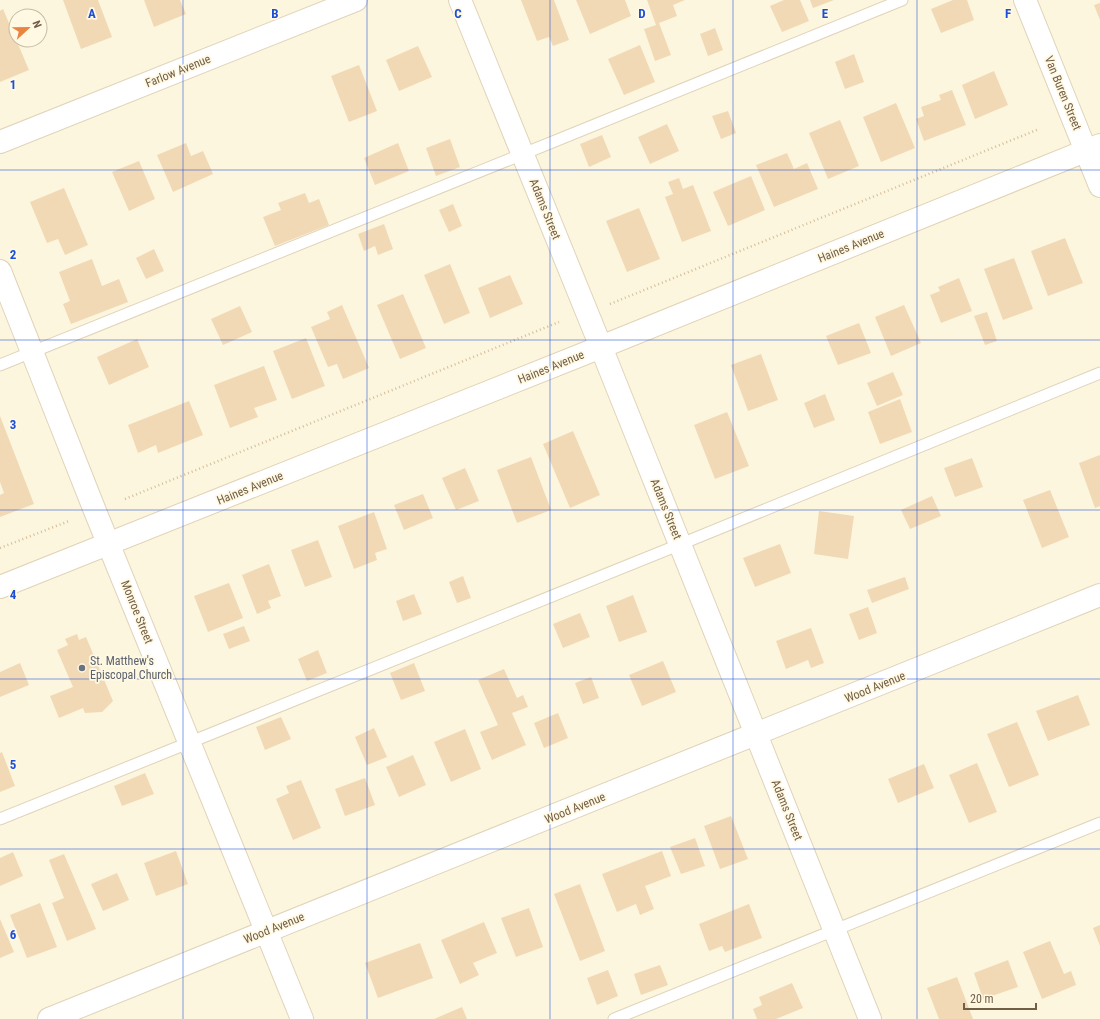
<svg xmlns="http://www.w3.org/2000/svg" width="1100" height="1019" font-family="'Roboto Condensed',sans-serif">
	<rect width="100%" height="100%" fill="#fcf6de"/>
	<!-- building -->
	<g fill="#f2d9b5">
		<polygon points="63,0 98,0 112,37 81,49"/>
		<polygon points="144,0 180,0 186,14 154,27"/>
		<polygon points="521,0 554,0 569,40 553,46 549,37 537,41"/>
		<polygon points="576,0 625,0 631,16 590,34"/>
		<polygon points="647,0 685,0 673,5 677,16 659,23 671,55 655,61 644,29 656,25"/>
		<polygon points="784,0 800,0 809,21 782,32 770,6"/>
		<polygon points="810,0 834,0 813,8"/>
		<polygon points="953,0 967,0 974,20 941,33 931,9"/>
		<polygon points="1100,3 1100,20 1094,5"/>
		<polygon points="3,9 29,70 0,82 0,11"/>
		<polygon points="715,28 723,50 708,56 700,34"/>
		<polygon points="640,45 655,82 624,95 608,59"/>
		<polygon points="418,46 432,77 399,91 386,60"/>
		<polygon points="854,54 864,82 845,89 835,62"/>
		<polygon points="359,65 377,111 349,122 331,76"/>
		<polygon points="994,71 1008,105 975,119 962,85"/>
		<polygon points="952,90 966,125 924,141 916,119 924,116 921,107 941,100 939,95"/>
		<polygon points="896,103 915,148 881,162 863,117"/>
		<polygon points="728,111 736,133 721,139 712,116"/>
		<polygon points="840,120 859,166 828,179 809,133"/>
		<polygon points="667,124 679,151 650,164 638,137"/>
		<polygon points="602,135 611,157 589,167 580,144"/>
		<polygon points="450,139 460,167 436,176 426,148"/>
		<polygon points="186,143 191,156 203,151 213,174 173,192 157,155"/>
		<polygon points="398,143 409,171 375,185 364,158"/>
		<polygon points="787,153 794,169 807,163 818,189 774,207 756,165"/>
		<polygon points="139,161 155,199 129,211 112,172"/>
		<polygon points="751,176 765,210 728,226 713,192"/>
		<polygon points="679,178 683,189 693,185 711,231 682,242 665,197 673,194 668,182"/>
		<polygon points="64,188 88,245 65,255 58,239 47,243 30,202"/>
		<polygon points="305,193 309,203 319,199 329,225 275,246 263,217 281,210 278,203"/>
		<polygon points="453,204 462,226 449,232 439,210"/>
		<polygon points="639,208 660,259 627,272 606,221"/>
		<polygon points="384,224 393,249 378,255 375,246 364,251 358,234"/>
		<polygon points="1065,238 1083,283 1048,296 1031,251"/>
		<polygon points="154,249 164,271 146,279 136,258"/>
		<polygon points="1014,258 1033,309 1003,320 984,269"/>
		<polygon points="92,259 102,286 119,279 128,302 71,324 63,304 70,301 59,272"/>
		<polygon points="450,264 470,313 444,324 424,275"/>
		<polygon points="510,275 523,304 490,318 478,288"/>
		<polygon points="959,278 972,311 941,323 930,295 940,291 938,287"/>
		<polygon points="403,294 426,348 400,359 377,305"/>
		<polygon points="342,305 369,368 343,379 337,364 328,367 311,327 330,319 327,312"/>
		<polygon points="904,305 921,343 891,356 875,317"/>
		<polygon points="240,306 252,332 223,345 211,319"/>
		<polygon points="987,312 997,341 985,345 974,316"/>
		<polygon points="859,323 871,353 838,365 826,336"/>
		<polygon points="306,338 325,386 292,399 273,351"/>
		<polygon points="137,339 149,367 109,385 97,357"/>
		<polygon points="761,354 778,400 748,411 731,365"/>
		<polygon points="264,366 277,400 254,408 258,417 230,428 214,385"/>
		<polygon points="893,372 903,395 877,406 867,383"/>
		<polygon points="825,394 835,420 814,428 804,403"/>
		<polygon points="900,399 912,432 880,444 868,412"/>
		<polygon points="189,401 203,435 158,453 156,445 138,453 128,425"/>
		<polygon points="727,412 749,466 715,479 694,425"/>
		<polygon points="0,416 34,504 0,517 0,495 4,493 0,482"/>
		<polygon points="573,431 600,495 570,508 543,444"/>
		<polygon points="1100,455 1100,506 1095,508 1079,463"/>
		<polygon points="531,457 551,510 517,523 497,470"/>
		<polygon points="972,458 983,487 955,497 944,468"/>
		<polygon points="465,468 479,501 456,510 442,478"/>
		<polygon points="1050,490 1069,537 1042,548 1023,500"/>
		<polygon points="423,494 433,518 404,530 394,505"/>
		<polygon points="932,496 941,516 910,529 901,510"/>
		<polygon points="819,511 854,516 848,559 814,554"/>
		<polygon points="374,512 387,549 375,553 377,560 354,569 338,526"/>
		<polygon points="318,540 332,577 305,587 291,550"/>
		<polygon points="780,544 791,573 755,587 743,558"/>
		<polygon points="269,564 281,596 268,601 271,608 257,614 242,575"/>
		<polygon points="463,576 471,598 457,603 449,582"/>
		<polygon points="905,577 909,589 872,603 867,590"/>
		<polygon points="229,583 243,618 208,632 194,596"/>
		<polygon points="414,594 422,614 403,621 396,601"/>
		<polygon points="633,595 647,632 619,642 606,606"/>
		<polygon points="868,607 877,633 859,640 849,614"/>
		<polygon points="580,613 590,637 563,648 553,624"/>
		<polygon points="244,626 250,641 229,649 223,634"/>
		<polygon points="811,628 824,663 811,668 808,660 786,669 776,641"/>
		<polygon points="77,634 79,640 86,637 113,701 102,712 85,713 83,708 59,718 50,696 73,687 57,650 68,645 65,639"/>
		<polygon points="318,650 327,673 307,681 298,659"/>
		<polygon points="663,661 676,692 642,706 629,675"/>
		<polygon points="20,663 29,685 0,697 0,672"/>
		<polygon points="414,663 425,691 401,700 390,673"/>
		<polygon points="504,669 517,698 523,695 528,707 512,713 526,745 492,760 480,732 498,725 478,680"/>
		<polygon points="591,677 599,698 583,704 575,683"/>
		<polygon points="1078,695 1090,725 1048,741 1036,711"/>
		<polygon points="558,713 568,738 544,748 534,723"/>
		<polygon points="281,717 291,739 265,750 256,727"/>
		<polygon points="1017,722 1039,775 1009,787 987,734"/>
		<polygon points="374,728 387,757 367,765 355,737"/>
		<polygon points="465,729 481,769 451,782 434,742"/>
		<polygon points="2,752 15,786 0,792 0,753"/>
		<polygon points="413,755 426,785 399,797 386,767"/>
		<polygon points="977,763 997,812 969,823 949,775"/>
		<polygon points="924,764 934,788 898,803 888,779"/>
		<polygon points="145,773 154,794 122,806 114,786"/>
		<polygon points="365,778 375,805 345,816 335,789"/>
		<polygon points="301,780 321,828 293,840 276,799 289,793 286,786"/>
		<polygon points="731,816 748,859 720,869 704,826"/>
		<polygon points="695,838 705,866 681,874 670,847"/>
		<polygon points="176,851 188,884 156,896 144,863"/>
		<polygon points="662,851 671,876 645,886 654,909 640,915 636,904 617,912 602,874"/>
		<polygon points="13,852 23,876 0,886 0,858"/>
		<polygon points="64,854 96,929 67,941 52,903 64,898 49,860"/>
		<polygon points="117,873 129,900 103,911 91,884"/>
		<polygon points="580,884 605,951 580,961 554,894"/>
		<polygon points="40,903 57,947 27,958 10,915"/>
		<polygon points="749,904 762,938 725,952 722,946 709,951 699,924"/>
		<polygon points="529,908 543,947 516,957 501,918"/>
		<polygon points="0,919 14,952 0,958"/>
		<polygon points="484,922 497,953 473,963 479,975 460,984 441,940"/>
		<polygon points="1100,925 1100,946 1093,928"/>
		<polygon points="1050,941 1064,974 1071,971 1076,985 1042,999 1023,952"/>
		<polygon points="420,943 433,978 378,998 365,963"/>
		<polygon points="1008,960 1018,987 983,999 974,973"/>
		<polygon points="660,965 668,985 641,995 634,974"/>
		<polygon points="608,970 618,996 597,1005 587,978"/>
		<polygon points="957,977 973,1019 939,1019 927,988"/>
		<polygon points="792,983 803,1008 776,1019 757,1019 753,1009 762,1005 759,997"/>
		<polygon points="462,1007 467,1019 434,1019"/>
	</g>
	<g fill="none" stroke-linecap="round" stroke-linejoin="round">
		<defs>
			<g id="service">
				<polyline points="0,365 560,139 902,0"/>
				<polyline points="0,819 681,544 1100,373"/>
				<polyline points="614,1019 1100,823"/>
			</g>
			<g id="minor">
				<polyline points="460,0 601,347 870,1019"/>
				<polyline points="1025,0 1100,186"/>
				<polyline points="0,142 356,0"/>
				<polyline points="0,271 95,511 302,1019"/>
				<polyline points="49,1019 1100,595"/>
			</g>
			<polyline id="secondary" points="0,587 601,347 1100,145"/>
		</defs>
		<!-- service casing -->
		<use href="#service" stroke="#e0d3ba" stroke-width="13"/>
		<!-- minor casing -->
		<use href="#minor" stroke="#e0d3ba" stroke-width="24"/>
		<!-- secondary casing -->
		<use href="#secondary" stroke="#e2d2b5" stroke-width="24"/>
		<!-- path -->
		<g stroke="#d6bc99" stroke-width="2.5" stroke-dasharray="1 3" stroke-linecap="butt">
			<polyline points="610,304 1039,129"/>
			<polyline points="125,499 559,322"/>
			<polyline points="0,548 69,521"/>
		</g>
		<!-- service -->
		<use href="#service" stroke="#fff" stroke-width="11"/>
		<!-- minor -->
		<use href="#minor" stroke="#fff" stroke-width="22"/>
		<!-- secondary -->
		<use href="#secondary" stroke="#fff" stroke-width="22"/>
	</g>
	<!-- grid -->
	<path fill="none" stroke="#1d4ed8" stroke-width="1" stroke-opacity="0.55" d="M183 0V1019M367 0V1019M550 0V1019M733 0V1019M917 0V1019M0 170H1100M0 340H1100M0 510H1100M0 679H1100M0 849H1100"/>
	<!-- markers -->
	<circle fill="#6b7280" stroke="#fff9e4" stroke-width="1.5" cx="82" cy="668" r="4"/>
	<g text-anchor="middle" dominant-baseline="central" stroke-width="3.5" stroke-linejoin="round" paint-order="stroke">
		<!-- street labels -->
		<g font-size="12" fill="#725e46" stroke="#fff9e4">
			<text transform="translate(178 71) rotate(-22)">Farlow Avenue</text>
			<text transform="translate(1063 93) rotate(68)">Van Buren Street</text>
			<text transform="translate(545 209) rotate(68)">Adams Street</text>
			<text transform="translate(851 246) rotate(-22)">Haines Avenue</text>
			<text transform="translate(551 367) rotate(-22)">Haines Avenue</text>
			<text transform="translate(250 488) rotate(-22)">Haines Avenue</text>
			<text transform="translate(666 509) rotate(68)">Adams Street</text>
			<text transform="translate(137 612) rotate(68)">Monroe Street</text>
			<text transform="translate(875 687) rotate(-22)">Wood Avenue</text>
			<text transform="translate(575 808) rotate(-22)">Wood Avenue</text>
			<text transform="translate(787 810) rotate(68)">Adams Street</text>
			<text transform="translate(274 928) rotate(-22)">Wood Avenue</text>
		</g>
		<!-- worship labels -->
		<g font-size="12" fill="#5b616d" stroke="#fff9e4" text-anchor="start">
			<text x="90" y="661">St. Matthew's<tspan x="90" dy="14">Episcopal Church</tspan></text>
		</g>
	</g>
	<g font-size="13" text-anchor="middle" font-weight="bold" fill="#1d4ed8" stroke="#fff9e4" stroke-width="3.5" stroke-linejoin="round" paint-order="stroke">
		<text x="92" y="18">A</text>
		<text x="275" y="18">B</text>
		<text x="458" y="18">C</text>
		<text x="642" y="18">D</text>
		<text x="825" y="18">E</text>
		<text x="1008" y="18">F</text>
		<text x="13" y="89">1</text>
		<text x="13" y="259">2</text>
		<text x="13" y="429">3</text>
		<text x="13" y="599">4</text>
		<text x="13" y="769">5</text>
		<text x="13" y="939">6</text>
	</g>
	<!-- north arrow -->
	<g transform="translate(28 28) rotate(68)"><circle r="19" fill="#fff9e4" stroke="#c7bba5"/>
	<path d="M0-3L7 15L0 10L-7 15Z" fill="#e98541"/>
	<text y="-6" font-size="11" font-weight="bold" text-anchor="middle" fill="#725e46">N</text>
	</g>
	<!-- scale -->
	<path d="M964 1003v6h72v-6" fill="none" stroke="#725e46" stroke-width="2"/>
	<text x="970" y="1003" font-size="12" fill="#725e46" stroke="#fff9e4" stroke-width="3" paint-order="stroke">20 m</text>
</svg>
